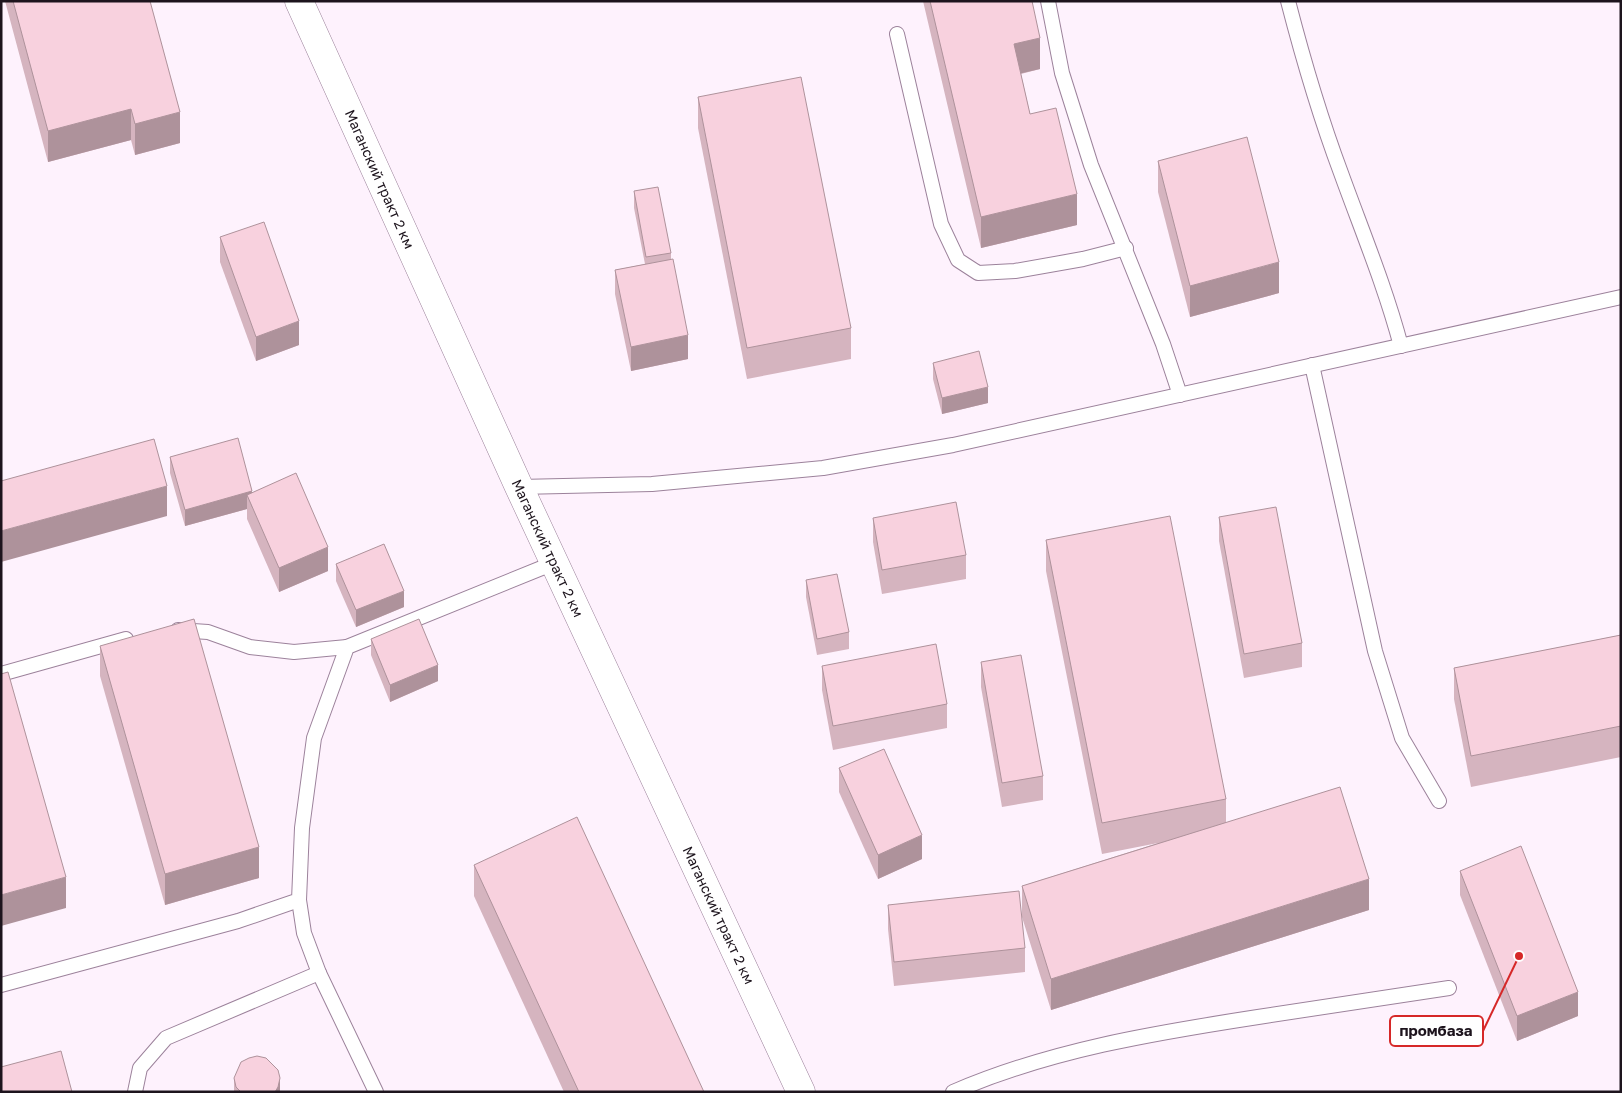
<svg xmlns="http://www.w3.org/2000/svg" width="1622" height="1093" font-family="'Golos Text',sans-serif">
	<rect width="100%" height="100%" fill="#fef2fd"/>
	<g fill="none" stroke-linecap="round" stroke-linejoin="round">
		<defs>
			<g id="service">
				<polyline points="1048,1 1062,73 1091,165 1163,344 1180,395"/>
				<path d="M1288 1C1303 59 1320 117 1341 173 1362 231 1385 286 1401 346"/>
				<polyline points="897,34 941,224 958,260 978,273 1015,271 1083,259 1126,248"/>
				<polyline points="1312,365 1375,651 1402,738 1439,801"/>
				<polyline points="519,487 652,484 823,468 953,445 1621,297"/>
				<polyline points="178,630 208,632 250,647 294,652 347,647"/>
				<polyline points="1,674 126,639"/>
				<polyline points="299,900 304,933 319,973 376,1092"/>
				<polyline points="1,985 238,921 299,900 302,828 314,738 347,647 554,563"/>
				<polyline points="135,1092 140,1068 166,1038 319,973"/>
				<path d="M953 1092C1050 1050 1154 1033 1258 1017 1321 1007 1385 998 1449 988"/>
			</g>
			<polyline id="secondary" points="299,1 519,487 801,1092"/>
		</defs>
		<!-- service casing -->
		<use href="#service" stroke="#9c829b" stroke-width="16"/>
		<!-- secondary casing -->
		<use href="#secondary" stroke="#9c829b" stroke-width="29"/>
		<!-- service -->
		<use href="#service" stroke="#fff" stroke-width="14"/>
		<!-- secondary -->
		<use href="#secondary" stroke="#fff" stroke-width="28"/>
	</g>
	<!-- wall -->
	<g fill="#d5b4bf">
		<polygon points="5,1 150,1 180,143 135,155 131,140 48,162"/>
		<polygon points="923,1 1032,1 1040,69 1021,74 1030,114 1077,225 981,248"/>
		<polygon points="698,97 851,328 851,359 747,379 698,128"/>
		<polygon points="1158,161 1279,293 1190,317 1158,192"/>
		<polygon points="634,191 671,253 671,259 688,359 631,371 615,294 615,270 645,264 634,208"/>
		<polygon points="220,237 299,345 256,361 220,262"/>
		<polygon points="933,363 988,403 942,414 933,379"/>
		<polygon points="170,457 252,492 328,571 279,592 247,519 247,509 185,526 170,473"/>
		<polygon points="1219,517 1302,643 1302,667 1244,678 1219,541"/>
		<polygon points="873,518 966,555 966,579 882,594 873,542"/>
		<polygon points="1046,540 1226,799 1226,822 1369,910 1051,1010 1022,917 1022,886 1158,843 1102,854 1046,571"/>
		<polygon points="336,564 404,607 356,627 336,581"/>
		<polygon points="806,580 849,632 849,649 817,655 806,597"/>
		<polygon points="1621,635 1621,757 1471,787 1454,699 1454,668"/>
		<polygon points="371,639 438,681 390,702 371,655"/>
		<polygon points="100,646 259,878 165,905 100,676"/>
		<polygon points="981,662 1043,776 1043,800 1002,807 981,687"/>
		<polygon points="822,666 947,704 947,728 833,750 822,690"/>
		<polygon points="839,768 922,859 878,879 839,792"/>
		<polygon points="474,865 704,1092 564,1092 474,896"/>
		<polygon points="1460,871 1578,1016 1517,1041 1460,895"/>
		<polygon points="888,905 1025,948 1025,972 894,986 888,929"/>
		<polygon points="234,1078 280,1092 234,1092"/>
	</g>
	<!-- shaded-wall -->
	<g fill="#ae929b">
		<polygon points="1040,38 1040,69 1014,75 1014,44"/>
		<polygon points="131,109 131,140 48,162 48,131"/>
		<polygon points="180,112 180,143 135,155 135,124"/>
		<polygon points="1077,194 1077,225 981,248 981,217"/>
		<polygon points="1279,262 1279,293 1190,317 1190,286"/>
		<polygon points="299,321 299,345 256,361 256,337"/>
		<polygon points="688,335 688,359 631,371 631,347"/>
		<polygon points="988,387 988,403 942,414 942,398"/>
		<polygon points="167,486 167,516 1,562 1,531"/>
		<polygon points="252,491 252,507 247,495 247,509 185,526 185,510"/>
		<polygon points="328,547 328,571 279,592 279,568"/>
		<polygon points="404,591 404,607 356,627 356,610"/>
		<polygon points="438,665 438,681 390,702 390,685"/>
		<polygon points="922,835 922,859 878,879 878,855"/>
		<polygon points="259,847 259,878 165,905 165,874"/>
		<polygon points="66,877 66,908 1,926 1,895"/>
		<polygon points="1369,879 1369,910 1051,1010 1051,979"/>
		<polygon points="1578,992 1578,1016 1517,1041 1517,1016"/>
		<polygon points="280,1078 280,1092 275,1092"/>
	</g>
	<!-- building -->
	<g fill="#f8d1de" stroke="#ae929b">
		<polygon points="13,1 150,1 180,112 135,124 131,109 48,131"/>
		<polygon points="930,1 1032,1 1040,38 1014,44 1030,114 1056,108 1077,194 981,217"/>
		<polygon points="801,77 851,328 747,348 698,97"/>
		<polygon points="1247,137 1279,262 1190,286 1158,161"/>
		<polygon points="658,187 671,253 646,257 634,191"/>
		<polygon points="264,222 299,321 256,337 220,237"/>
		<polygon points="673,259 688,335 631,347 615,270"/>
		<polygon points="979,351 988,387 942,398 933,363"/>
		<polygon points="238,438 252,491 185,510 170,457"/>
		<polygon points="154,439 167,486 1,531 1,481"/>
		<polygon points="296,473 328,547 279,568 247,495"/>
		<polygon points="956,502 966,555 882,570 873,518"/>
		<polygon points="1276,507 1302,643 1244,654 1219,517"/>
		<polygon points="1170,516 1226,799 1102,823 1046,540"/>
		<polygon points="384,544 404,591 356,610 336,564"/>
		<polygon points="837,574 849,632 817,639 806,580"/>
		<polygon points="194,619 259,847 165,874 100,646"/>
		<polygon points="419,619 438,665 390,685 371,639"/>
		<polygon points="1621,635 1621,726 1471,756 1454,668"/>
		<polygon points="936,644 947,704 833,726 822,666"/>
		<polygon points="1021,655 1043,776 1002,783 981,662"/>
		<polygon points="8,672 66,877 1,895 1,674"/>
		<polygon points="884,749 922,835 878,855 839,768"/>
		<polygon points="1340,787 1369,879 1051,979 1022,886"/>
		<polygon points="577,817 704,1092 579,1092 474,865"/>
		<polygon points="1521,846 1578,992 1517,1016 1460,871"/>
		<polygon points="1019,891 1025,948 894,962 888,905"/>
		<polygon points="61,1051 72,1092 1,1092 1,1067"/>
		<polygon points="257,1056 266,1058 278,1070 280,1078 278,1087 275,1092 241,1092 236,1087 234,1078 241,1062 249,1058"/>
	</g>
	<g text-anchor="middle" dominant-baseline="central" stroke-width="4" stroke-linejoin="round" paint-order="stroke">
		<!-- street labels -->
		<g font-size="14" fill="#1d141d" stroke="#fff">
			<text transform="translate(380 179) rotate(66)">Маганский тракт 2 км</text>
			<text transform="translate(548 548) rotate(65)">Маганский тракт 2 км</text>
			<text transform="translate(719 915) rotate(65)">Маганский тракт 2 км</text>
		</g>
	</g>
	<!-- callouts -->
	<path fill="none" stroke="#d62828" stroke-width="2" d="M1519 956L1483 1031"/>
	<circle fill="#d62828" stroke="#fff" stroke-width="2" cx="1519" cy="956" r="5"/>
	<rect fill="#fff" stroke="#d62828" stroke-width="2" x="1390" y="1016" width="93" height="30" rx="5"/>
	<g font-size="15" text-anchor="middle" font-weight="bold" fill="#1d141d">
		<text x="1436" y="1036">промбаза</text>
	</g>
	<!-- border -->
	<rect width="1622" height="1093" fill="none" stroke="#1d141d" stroke-width="5"/>
</svg>
